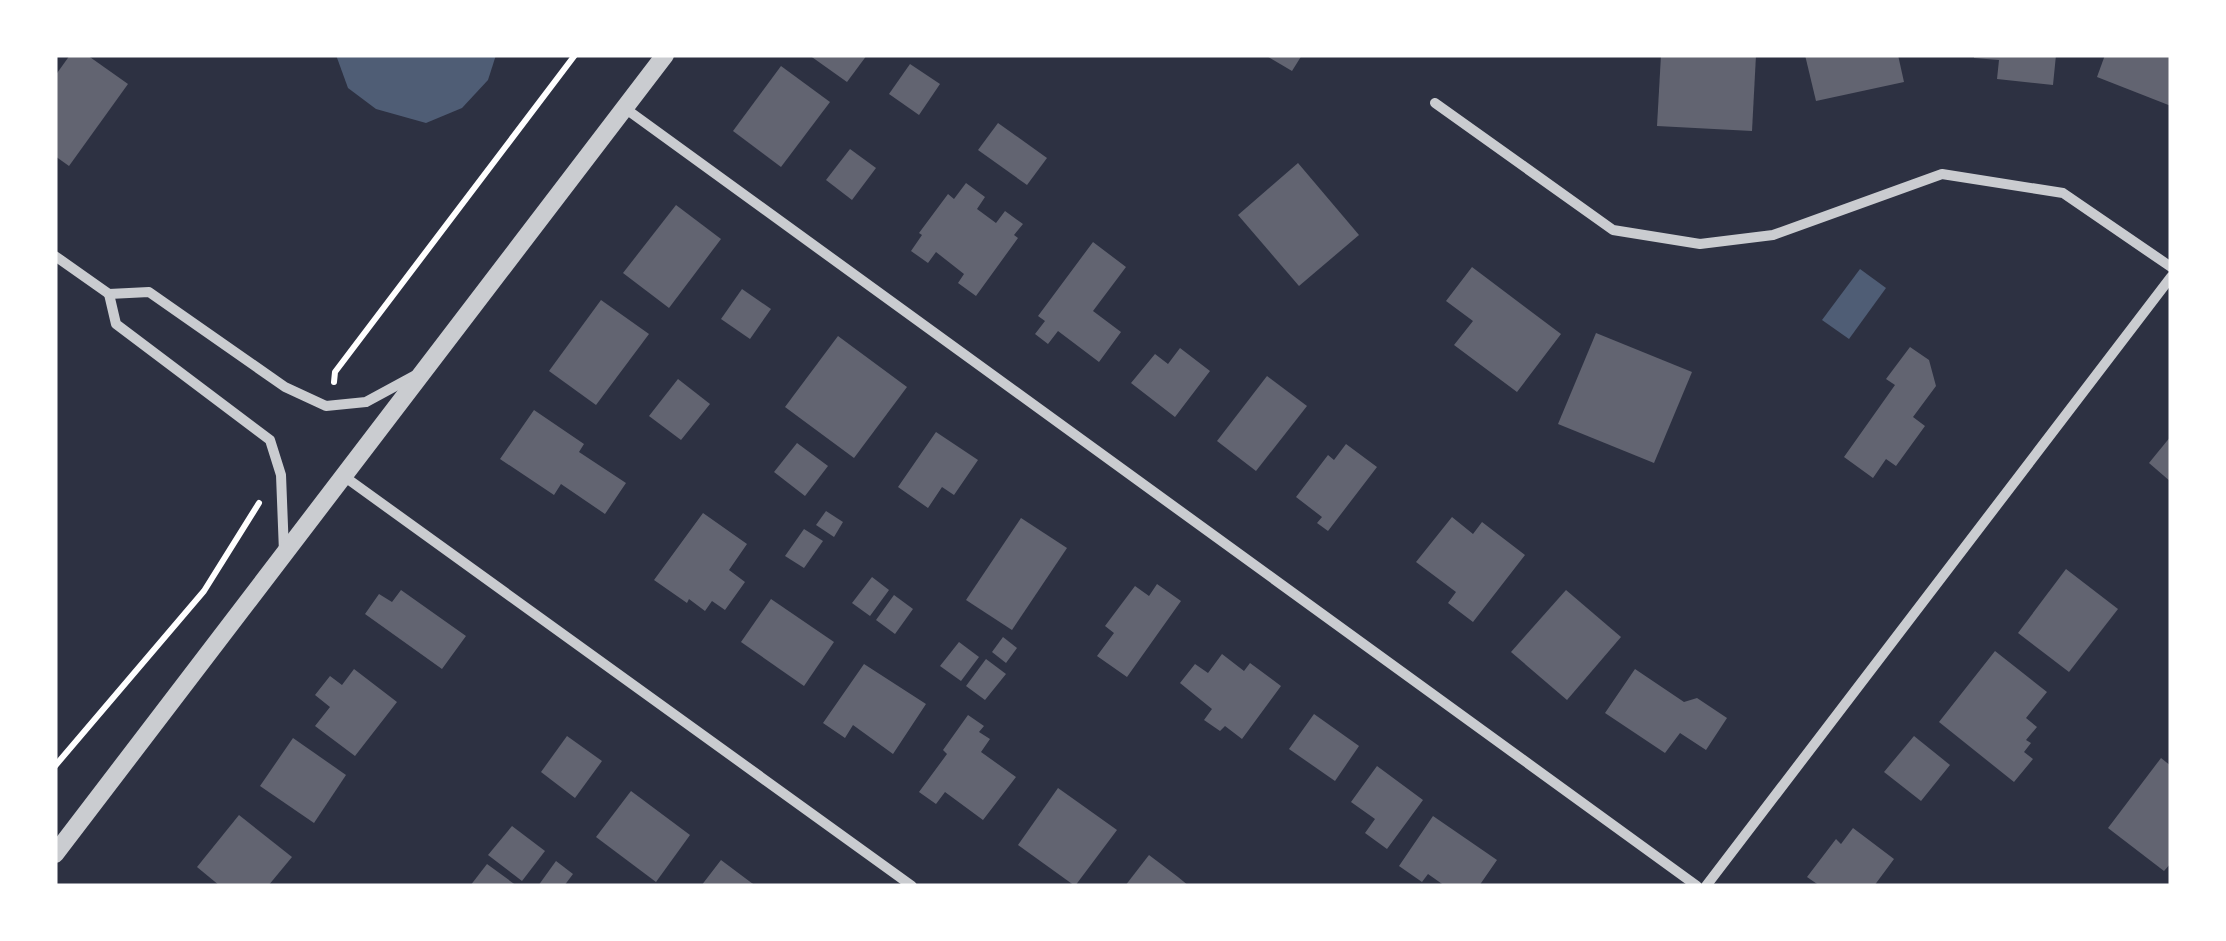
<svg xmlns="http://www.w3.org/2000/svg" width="2226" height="941" font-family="'Sofia Sans Condensed',sans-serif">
	<rect width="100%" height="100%" fill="#2d3142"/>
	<!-- water -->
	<g fill="#4f5d75">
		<polygon points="336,55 496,55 488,80 462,108 426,123 376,109 348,88"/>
		<polygon points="1860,269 1886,288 1849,339 1822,320"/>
	</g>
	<!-- building -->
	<g fill="#626471">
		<polygon points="70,55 87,55 128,84 69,166 55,156 55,76"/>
		<polygon points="809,55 867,55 847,82"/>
		<polygon points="1265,55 1302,55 1292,71"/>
		<polygon points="1661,55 1756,55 1752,131 1657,126"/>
		<polygon points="1805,55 1898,55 1904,82 1816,101"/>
		<polygon points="1974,55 2056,55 2053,85 1997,79 1999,60 1974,58"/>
		<polygon points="2105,55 2171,55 2171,106 2097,77"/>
		<polygon points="910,64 940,84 919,115 889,94"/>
		<polygon points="781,66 830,102 781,167 733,131"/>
		<polygon points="998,123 1047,158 1027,185 978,150"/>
		<polygon points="850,149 876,168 852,200 826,180"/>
		<polygon points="1298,163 1359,235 1299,286 1238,215"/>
		<polygon points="966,183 985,197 977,209 996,223 1005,211 1023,224 1014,235 1018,238 976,296 958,283 964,274 936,252 928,263 911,251 922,235 919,233 948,194 954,199"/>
		<polygon points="676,205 721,239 669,308 623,273"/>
		<polygon points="1093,242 1126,267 1093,311 1121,332 1099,362 1058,331 1048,344 1035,334 1045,321 1038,316"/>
		<polygon points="1472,267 1561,334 1517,392 1454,345 1473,321 1446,301"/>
		<polygon points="742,289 771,309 750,339 721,319"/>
		<polygon points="601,300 649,334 596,405 549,371"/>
		<polygon points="1596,333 1692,372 1654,463 1558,424"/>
		<polygon points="838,336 907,387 854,458 785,407"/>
		<polygon points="1910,347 1929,360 1936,386 1913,417 1925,426 1896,466 1886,459 1873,478 1844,457 1895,385 1886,379"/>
		<polygon points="1180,348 1210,371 1175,417 1131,383 1155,354 1168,364"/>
		<polygon points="1267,376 1307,406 1256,471 1217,441"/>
		<polygon points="678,379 710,404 681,440 649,416"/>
		<polygon points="534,410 584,444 579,452 626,483 605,514 561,484 554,495 500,459"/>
		<polygon points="936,432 978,460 954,495 942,487 928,508 898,487"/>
		<polygon points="2171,436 2171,482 2149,463"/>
		<polygon points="797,443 828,466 805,496 774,472"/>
		<polygon points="1346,444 1377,467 1328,531 1317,523 1322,517 1296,497 1328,455 1334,460"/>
		<polygon points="826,511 843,522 834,537 816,525"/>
		<polygon points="703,513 747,544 729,570 745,582 725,610 712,601 705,611 689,599 687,603 654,580"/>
		<polygon points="1452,517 1473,534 1482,522 1525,555 1473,622 1448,603 1456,592 1416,562"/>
		<polygon points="1021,518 1067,548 1012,630 966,600"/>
		<polygon points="804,529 823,541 804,568 785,556"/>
		<polygon points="2066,569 2118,609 2069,672 2018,633"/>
		<polygon points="872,577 889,590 870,616 852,603"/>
		<polygon points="1157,584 1181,601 1127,677 1097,656 1114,633 1105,626 1135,586 1149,596"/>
		<polygon points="401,590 466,636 442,669 365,614 379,594 392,602"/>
		<polygon points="1566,590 1621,637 1567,700 1511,652"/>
		<polygon points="894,595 913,609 895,634 876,620"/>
		<polygon points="771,599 834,642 804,686 741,642"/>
		<polygon points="1003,637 1017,648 1006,663 992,652"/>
		<polygon points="959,642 979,657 961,681 940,666"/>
		<polygon points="1995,651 2047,692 2026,718 2037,727 2026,740 2031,743 2024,752 2033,759 2014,782 1939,722"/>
		<polygon points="1222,654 1244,671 1250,663 1281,686 1242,739 1225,726 1220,731 1204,720 1212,709 1180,683 1195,664 1208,673"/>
		<polygon points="986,659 1006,674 985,700 966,686"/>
		<polygon points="864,664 926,704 893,754 853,725 845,738 823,723"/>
		<polygon points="354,669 397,702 355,756 315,726 330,707 315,695 330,676 342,685"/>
		<polygon points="1635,669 1684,702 1697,698 1727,718 1706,750 1680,733 1665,753 1605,713"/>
		<polygon points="1314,714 1359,746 1335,781 1289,749"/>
		<polygon points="968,715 984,726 979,732 990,739 981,752 1016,777 983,820 945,792 936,804 919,792 947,754 943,750"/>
		<polygon points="567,736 602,761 575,798 541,772"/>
		<polygon points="1914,736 1950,765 1921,801 1884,772"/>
		<polygon points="293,738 346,775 314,823 260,786"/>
		<polygon points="2161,758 2171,766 2171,863 2164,871 2108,828"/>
		<polygon points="1377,766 1423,800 1387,849 1365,833 1375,819 1351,802"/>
		<polygon points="1058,788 1117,830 1075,886 1018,845"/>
		<polygon points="631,791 690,835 656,882 596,837"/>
		<polygon points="239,815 292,857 268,886 220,886 197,867"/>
		<polygon points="1433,816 1497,860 1479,886 1445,886 1428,874 1422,882 1399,866"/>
		<polygon points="512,826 545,851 522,881 488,855"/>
		<polygon points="1853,828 1894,859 1874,886 1820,886 1807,877 1836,839 1841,844"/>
		<polygon points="1149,855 1178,877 1189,886 1125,886"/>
		<polygon points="721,860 749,881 756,886 701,886"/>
		<polygon points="556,861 573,874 564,886 538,886"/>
		<polygon points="487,864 517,886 470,886"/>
	</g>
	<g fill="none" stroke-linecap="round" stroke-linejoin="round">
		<!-- path -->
		<g stroke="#fff" stroke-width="6">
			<polyline points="334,382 335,372 575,55"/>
			<polyline points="55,766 204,591 259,503"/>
		</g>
		<!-- minor -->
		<g stroke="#caccd0" stroke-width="10">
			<polyline points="1435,103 1613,230 1700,244 1773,235 1942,174 2063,193 2171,267"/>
			<polyline points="626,109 1697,886"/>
			<polyline points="55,256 109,294 149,292 285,387 326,406 366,402 414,376"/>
			<polyline points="109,294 116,324 270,440 281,475 284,552"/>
			<polyline points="345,477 912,886"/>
			<polyline points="1706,886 2171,277"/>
		</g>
		<!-- tertiary -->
		<polyline stroke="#caccd0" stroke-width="18" points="55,854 665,55"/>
	</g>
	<!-- border -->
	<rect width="2226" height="941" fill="none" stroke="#ffffff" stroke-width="115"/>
</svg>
